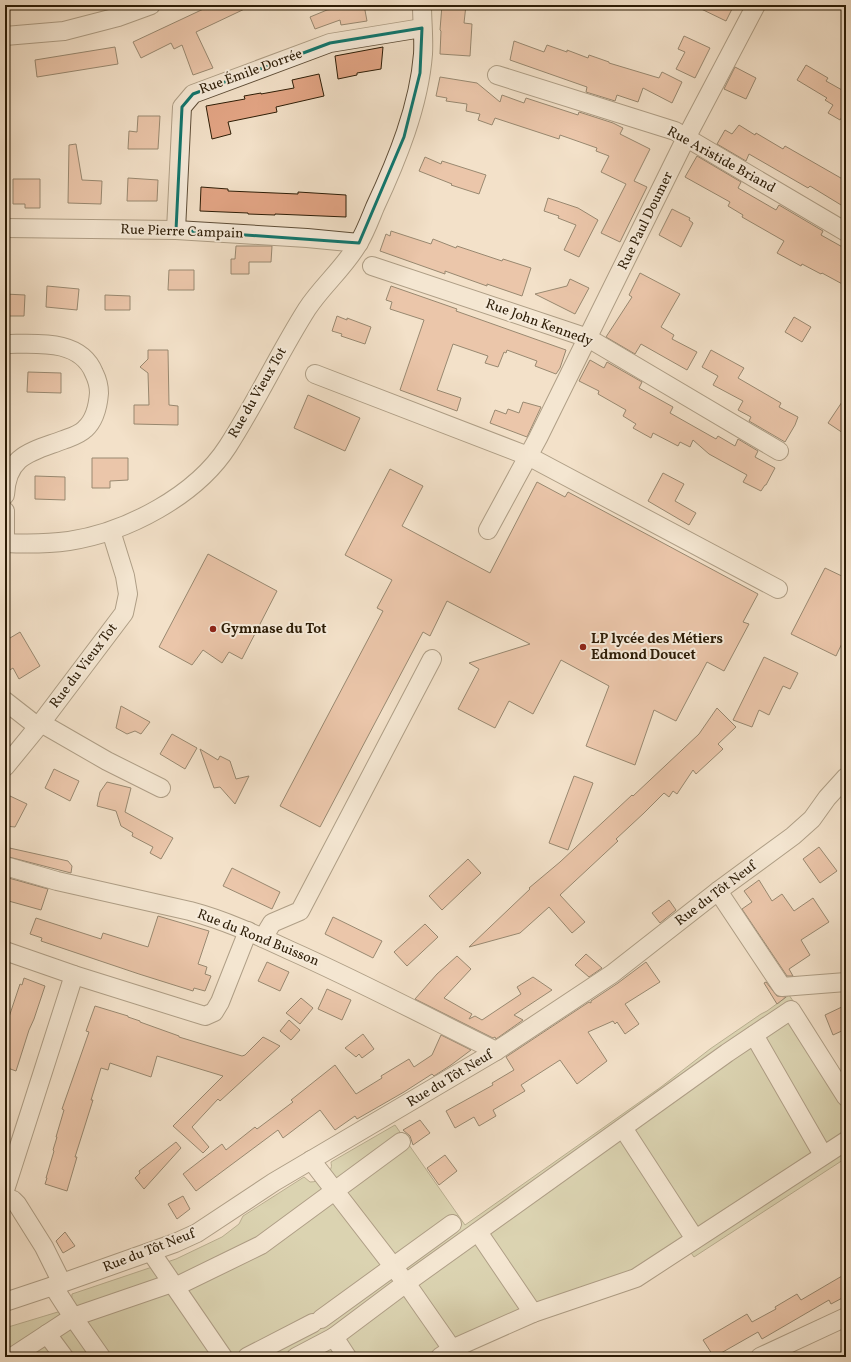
<svg xmlns="http://www.w3.org/2000/svg" width="851" height="1362" font-family="Vollkorn,serif">
	<rect width="100%" height="100%" fill="#f3e1c9"/>
	<filter id="stains"><feTurbulence type="fractalNoise" baseFrequency=".005" numOctaves="4"/><feColorMatrix values="0 0 0 0 .2 0 0 0 0 .09 0 0 0 0 .02 0 0 0 .5 -.17"/></filter>
	<radialGradient id="worn" r=".72"><stop offset=".6" stop-color="#630" stop-opacity="0"/><stop offset="1" stop-color="#630" stop-opacity=".3"/></radialGradient>
	<!-- green -->
	<path fill="#bfc294" stroke="#766f4d" d="M789 995 846 1079V1158L694 1257 689 1250 528 1321 453 1357H5V1328L71 1308 72 1294 176 1259 222 1237 239 1224 243 1216 304 1177 310 1182C318 1182 330 1177 331 1168 332 1166 331 1164 331 1162L395 1125 465 1225 661 1087 710 1049 761 1014 767 1011Z"/>
	<!-- building -->
	<g fill="#e3a585" stroke="#2c1c06">
		<polygon points="212,5 253,5 196,32 213,68 193,75 182,45 174,49 171,43 141,58 133,42"/>
		<polygon points="364,5 367,21 341,25 340,20 315,29 310,17 327,10"/>
		<polygon points="442,5 466,5 464,23 472,24 470,56 440,54 441,31 440,30"/>
		<polygon points="693,5 734,5 726,21"/>
		<polygon points="684,36 710,48 695,78 676,69 685,52 678,49"/>
		<polygon points="514,41 544,52 547,45 567,52 567,50 588,58 589,55 609,62 609,63 659,78 662,72 682,82 672,103 643,88 638,102 617,95 615,101 586,92 587,87 510,60"/>
		<polygon points="115,47 118,64 37,77 35,60"/>
		<polygon points="383,47 381,69 357,73 357,75 338,79 335,56"/>
		<polygon points="806,65 828,78 826,81 842,90 846,84 846,112 845,112 840,120 828,113 833,105 825,100 827,98 797,80"/>
		<polygon points="735,67 756,78 746,99 724,89"/>
		<polygon points="319,74 324,96 276,107 277,112 228,122 231,134 212,139 206,106 245,99 244,96 261,93 261,94 294,88 292,80"/>
		<polygon points="440,77 477,83 500,102 502,95 524,103 526,98 578,115 579,112 613,123 623,128 620,134 650,149 634,181 647,187 620,242 601,233 626,184 601,172 609,156 596,151 597,148 560,135 559,139 495,118 492,125 478,120 480,114 466,111 467,104 446,101 447,98 436,96"/>
		<polygon points="138,116 160,116 158,149 128,149 129,131 137,132"/>
		<polygon points="739,125 755,135 756,133 783,149 785,146 846,181 846,208 810,186 808,188 749,154 746,161 717,144 725,130 732,134"/>
		<polygon points="76,144 82,180 102,181 101,204 68,203 69,145"/>
		<polygon points="697,156 741,182 738,188 776,210 779,205 823,231 821,235 846,249 846,286 822,273 821,274 802,264 801,266 777,253 784,241 742,217 743,215 728,206 730,202 685,177"/>
		<polygon points="425,157 441,164 442,161 486,175 479,194 451,185 452,184 419,171"/>
		<polygon points="128,178 158,180 157,201 127,201"/>
		<polygon points="13,179 40,179 40,208 25,208 25,204 13,204"/>
		<polygon points="201,187 228,189 228,191 298,194 298,192 346,195 346,217 275,214 275,215 248,214 248,213 200,211"/>
		<polygon points="548,198 578,208 598,220 579,257 564,250 576,225 558,218 559,216 544,211"/>
		<polygon points="672,209 690,218 689,220 693,223 681,247 659,235"/>
		<polygon points="391,231 431,244 433,239 456,248 457,246 502,261 503,259 531,268 522,296 487,284 487,286 445,271 445,274 380,251 386,234 390,236"/>
		<polygon points="236,246 272,246 271,262 249,262 249,274 231,274 231,259 235,259"/>
		<polygon points="169,270 194,270 194,290 168,290"/>
		<polygon points="640,273 680,294 661,327 674,335 672,339 697,352 687,370 641,344 635,354 606,337 632,297 629,295"/>
		<polygon points="570,279 589,288 575,314 535,294 567,286"/>
		<polygon points="47,286 79,289 77,310 46,307"/>
		<polygon points="391,286 457,309 456,311 566,350 560,368 556,374 535,366 537,361 507,350 506,353 504,352 498,367 485,363 488,356 453,344 437,390 461,398 457,411 400,390 424,320 390,309 392,302 386,300"/>
		<polygon points="5,294 25,295 24,316 5,316"/>
		<polygon points="105,295 130,296 130,310 105,310"/>
		<polygon points="337,316 347,320 347,318 371,327 365,344 341,336 342,334 332,331"/>
		<polygon points="794,317 811,327 802,342 785,332"/>
		<polygon points="148,350 168,350 169,405 178,406 178,425 134,424 134,405 149,405 148,373 140,367 148,359"/>
		<polygon points="711,350 744,368 738,378 781,403 779,407 798,417 795,425 785,442 749,421 751,417 738,410 743,401 713,385 718,376 702,367"/>
		<polygon points="590,360 604,368 607,362 642,382 639,388 673,407 670,413 716,439 718,436 735,446 738,439 758,451 755,457 775,468 766,485 765,485 761,491 743,482 747,475 709,454 693,440 690,447 680,442 678,446 653,433 651,438 633,428 636,424 623,416 626,410 598,394 599,391 579,381"/>
		<polygon points="28,372 61,373 61,393 27,392"/>
		<polygon points="308,395 360,418 345,451 294,428"/>
		<polygon points="846,396 846,435 828,423"/>
		<polygon points="523,402 541,407 527,437 490,423 495,410 506,414 508,409 519,413"/>
		<polygon points="92,458 128,458 128,480 110,481 110,488 92,488"/>
		<polygon points="390,469 423,486 402,526 490,573 537,482 565,497 568,492 758,594 743,622 749,624 724,671 707,662 676,721 654,710 635,765 586,746 609,686 561,660 533,714 509,701 495,728 458,709 479,669 469,663 530,644 447,601 430,636 423,632 320,827 280,806 383,611 377,608 392,580 345,555"/>
		<polygon points="663,473 684,484 675,501 696,513 689,525 648,501"/>
		<polygon points="35,476 65,477 65,500 35,499"/>
		<polygon points="208,554 277,591 242,659 229,652 222,663 203,650 192,665 159,647"/>
		<polygon points="825,568 846,578 846,635 836,656 791,634"/>
		<polygon points="20,632 40,666 19,679 13,668 5,673 5,641"/>
		<polygon points="764,657 798,673 790,689 783,686 769,715 759,710 752,727 733,720"/>
		<polygon points="121,706 150,722 141,734 135,731 127,734 116,728"/>
		<polygon points="717,708 736,727 718,744 723,749 696,774 693,770 677,794 673,791 669,797 664,793 644,813 616,839 618,841 560,895 585,922 572,933 549,907 520,933 469,947 530,889 529,888 560,862 632,795 633,796 699,734"/>
		<polygon points="172,734 197,748 185,769 160,754"/>
		<polygon points="200,749 218,760 220,756 230,761 236,779 249,776 235,804 220,787 214,788"/>
		<polygon points="54,769 79,781 70,801 45,788"/>
		<polygon points="574,776 593,783 568,850 549,843"/>
		<polygon points="107,782 131,788 125,812 173,838 161,859 150,853 153,847 132,836 133,833 121,826 116,811 97,806 100,792"/>
		<polygon points="10,796 27,804 15,827 5,826 5,807"/>
		<polygon points="5,847 68,861 72,866 71,873 5,856"/>
		<polygon points="819,847 837,871 820,883 803,859"/>
		<polygon points="468,859 481,873 442,910 429,896"/>
		<polygon points="232,868 280,892 272,909 223,886"/>
		<polygon points="5,877 48,889 41,910 5,900"/>
		<polygon points="759,880 772,901 782,894 794,911 813,898 829,922 801,940 810,955 789,969 793,976 787,976 742,909 752,902 744,891"/>
		<polygon points="669,900 676,910 660,923 652,913"/>
		<polygon points="158,916 209,931 198,964 207,967 205,974 211,976 205,991 194,988 193,991 139,974 41,941 42,938 30,934 36,918 101,939 103,933 148,947"/>
		<polygon points="333,917 382,941 373,958 325,934"/>
		<polygon points="425,924 438,937 407,966 394,952"/>
		<polygon points="586,954 602,968 589,977 575,965"/>
		<polygon points="457,956 471,969 444,998 472,1014 469,1019 475,1016 482,1020 521,994 517,987 533,977 552,990 514,1015 523,1020 496,1039 495,1037 493,1038 415,999 437,974"/>
		<polygon points="267,962 289,972 280,991 258,981"/>
		<polygon points="646,962 660,982 625,1004 639,1024 625,1034 617,1022 615,1024 613,1021 588,1032 607,1061 577,1084 560,1060 521,1085 525,1091 493,1110 496,1116 479,1126 474,1117 455,1128 446,1111 493,1085 492,1083 514,1070 506,1057 589,1002 591,1003 591,1001 618,983"/>
		<polygon points="24,978 45,986 34,1019 29,1030 16,1071 5,1067 5,1016 9,1017 20,984 22,985"/>
		<polygon points="766,982 777,996 786,997 777,1004 764,983"/>
		<polygon points="327,989 351,1000 342,1020 318,1009"/>
		<polygon points="301,998 313,1008 300,1024 286,1013"/>
		<polygon points="846,1005 846,1029 833,1035 825,1015"/>
		<polygon points="95,1006 128,1016 128,1017 140,1021 140,1022 179,1036 179,1037 242,1056 245,1055 263,1037 280,1046 220,1101 218,1099 192,1127 209,1147 203,1153 173,1126 223,1076 157,1056 151,1077 110,1063 108,1070 101,1068 91,1100 93,1100 75,1157 77,1157 67,1191 45,1184 47,1178 46,1178 54,1151 53,1150 57,1137 56,1137 64,1110 62,1109 89,1032 86,1031"/>
		<polygon points="289,1020 300,1030 291,1040 280,1031"/>
		<polygon points="363,1034 374,1049 362,1058 359,1054 356,1057 345,1048"/>
		<polygon points="441,1035 471,1050 451,1065 434,1076 432,1074 404,1092 357,1119 355,1116 335,1130 320,1110 283,1138 278,1130 196,1191 183,1174 222,1144 226,1150 255,1127 257,1129 293,1102 291,1100 335,1065 356,1094 382,1078 381,1076 409,1059 414,1067 432,1055"/>
		<polygon points="420,1120 430,1133 413,1145 410,1136 403,1130"/>
		<polygon points="176,1142 181,1148 144,1189 135,1178 140,1173 139,1171"/>
		<polygon points="445,1155 457,1171 439,1185 427,1168"/>
		<polygon points="183,1196 190,1209 177,1219 168,1204"/>
		<polygon points="65,1232 75,1246 63,1253 56,1241"/>
		<polygon points="842,1276 846,1284 846,1296 831,1304 829,1300 762,1339 758,1332 714,1357 703,1340 747,1314 752,1322 776,1309 775,1307 797,1294 801,1300"/>
	</g>
	<g fill="none" stroke-linecap="round" stroke-linejoin="round">
		<defs>
			<g id="minor">
				<polyline points="5,36 64,31 118,17 151,5"/>
				<polyline points="497,75 675,131 846,232"/>
				<polyline points="5,228 176,230 307,238 359,243"/>
				<polyline points="176,230 182,107 193,94 330,43 422,28"/>
				<polyline points="372,266 588,338 779,451"/>
				<path d="M5 344C35 344 80 338 94 373 97 379 99 386 99 393 98 406 95 420 85 429 79 435 71 437 63 440 31 452 7 455 5 495"/>
				<polyline points="315,374 528,456 778,589"/>
				<polyline points="5,511 5,543"/>
				<polyline points="488,530 538,438 686,138 756,5"/>
				<path d="M5 543C26 544 47 544 69 541 127 532 196 496 228 446 257 401 279 353 307 309 322 286 344 268 358 244 365 233 370 219 375 207 397 160 419 106 423 54 424 38 422 21 422 5"/>
				<polyline points="5,701 37,726"/>
				<polyline points="41,723 107,761 161,788"/>
				<polyline points="5,767 41,723 124,613 128,594 125,576 111,531"/>
				<path d="M5 866 57 881 190 911C224 920 257 935 289 950 359 981 427 1017 496 1051"/>
				<polyline points="718,891 782,987 846,982"/>
				<polyline points="263,938 272,923 300,911 432,659"/>
				<polyline points="5,951 74,975 205,1016 214,1012 220,1002 248,931"/>
				<polyline points="754,1035 823,1155"/>
				<polyline points="623,1128 695,1239"/>
				<polyline points="311,1160 406,1283 452,1349"/>
				<polyline points="5,1190 74,975"/>
				<polyline points="5,1197 13,1200 17,1204 44,1247 62,1283"/>
				<polyline points="478,1232 533,1313"/>
				<polyline points="151,1252 175,1287"/>
				<polyline points="5,1302 62,1283 175,1243 197,1233 274,1182 496,1051 612,974 718,891 793,836 812,819 827,798 846,777"/>
				<polyline points="321,1319 452,1224"/>
				<polyline points="47,1334 64,1357"/>
				<polyline points="12,1357 73,1317 53,1286"/>
				<polyline points="101,1357 73,1317 172,1283"/>
				<polyline points="223,1357 175,1287 261,1245 401,1142"/>
				<polyline points="247,1357 313,1323"/>
				<polyline points="296,1357 334,1337"/>
				<polyline points="347,1357 334,1337 406,1283 727,1053 791,1010 846,1097"/>
				<polyline points="440,1357 452,1349 533,1313 636,1278 846,1141"/>
				<polyline points="760,1357 846,1317"/>
			</g>
		</defs>
		<!-- minor casing -->
		<use href="#minor" stroke="#5e4d37" stroke-width="20"/>
		<!-- minor -->
		<use href="#minor" stroke="#f7ecdc" stroke-width="18"/>
	</g>
	<!-- marked area -->
	<path d="M0 0H851V1362H0ZM422 28 420 73 404 137 359 243 176 230 182 107 193 94 330 43Z" fill="#f3e1c9" fill-opacity=".55" fill-rule="evenodd"/>
	<path fill="none" stroke="#0f766e" stroke-width="3" stroke-linejoin="round" d="M422 28 420 73 404 137 359 243 176 230 182 107 193 94 330 43Z"/>
	<!-- markers -->
	<g fill="#8f2418" stroke="#f7ecdc" stroke-width="1.5">
		<circle cx="213" cy="629" r="4"/>
		<circle cx="583" cy="647" r="4"/>
	</g>
	<g text-anchor="middle" dominant-baseline="central" stroke-width="4" stroke-linejoin="round" paint-order="stroke">
		<!-- street labels -->
		<g font-size="14" fill="#2c1c06" stroke="#f7ecdc">
			<text transform="translate(251 72) rotate(-20)">Rue Émile Dorrée</text>
			<text transform="translate(721 160) rotate(29)">Rue Aristide Briand</text>
			<text transform="translate(646 221) rotate(-64)">Rue Paul Doumer</text>
			<text transform="translate(182 232) rotate(2)">Rue Pierre Campain</text>
			<text transform="translate(539 323) rotate(20)">Rue John Kennedy</text>
			<text transform="translate(258 393) rotate(-60)">Rue du Vieux Tot</text>
			<text transform="translate(84 666) rotate(-53)">Rue du Vieux Tot</text>
			<text transform="translate(716 894) rotate(-37)">Rue du Tôt Neuf</text>
			<text transform="translate(258 938) rotate(22)">Rue du Rond Buisson</text>
			<text transform="translate(450 1079) rotate(-31)">Rue du Tôt Neuf</text>
			<text transform="translate(149 1251) rotate(-21)">Rue du Tôt Neuf</text>
		</g>
		<!-- poi labels -->
		<g font-size="14" font-weight="bold" fill="#2c1c06" stroke="#f7ecdc" text-anchor="start">
			<text x="221" y="629">Gymnase du Tot</text>
			<text x="591" y="639">LP lycée des Métiers<tspan x="591" dy="16">Edmond Doucet</tspan></text>
		</g>
	</g>
	<!-- margin -->
	<rect width="851" height="1362" fill="none" stroke="#f3e1c9" stroke-width="20"/>
	<rect x="6" y="6" width="839" height="1350" fill="none" stroke="#2c1c06" stroke-width="2"/>
	<rect x="10" y="10" width="831" height="1342" fill="none" stroke="#2c1c06"/>
	<rect width="100%" height="100%" filter="url(#stains)"/>
	<rect width="100%" height="100%" fill="url(#worn)"/>
</svg>
